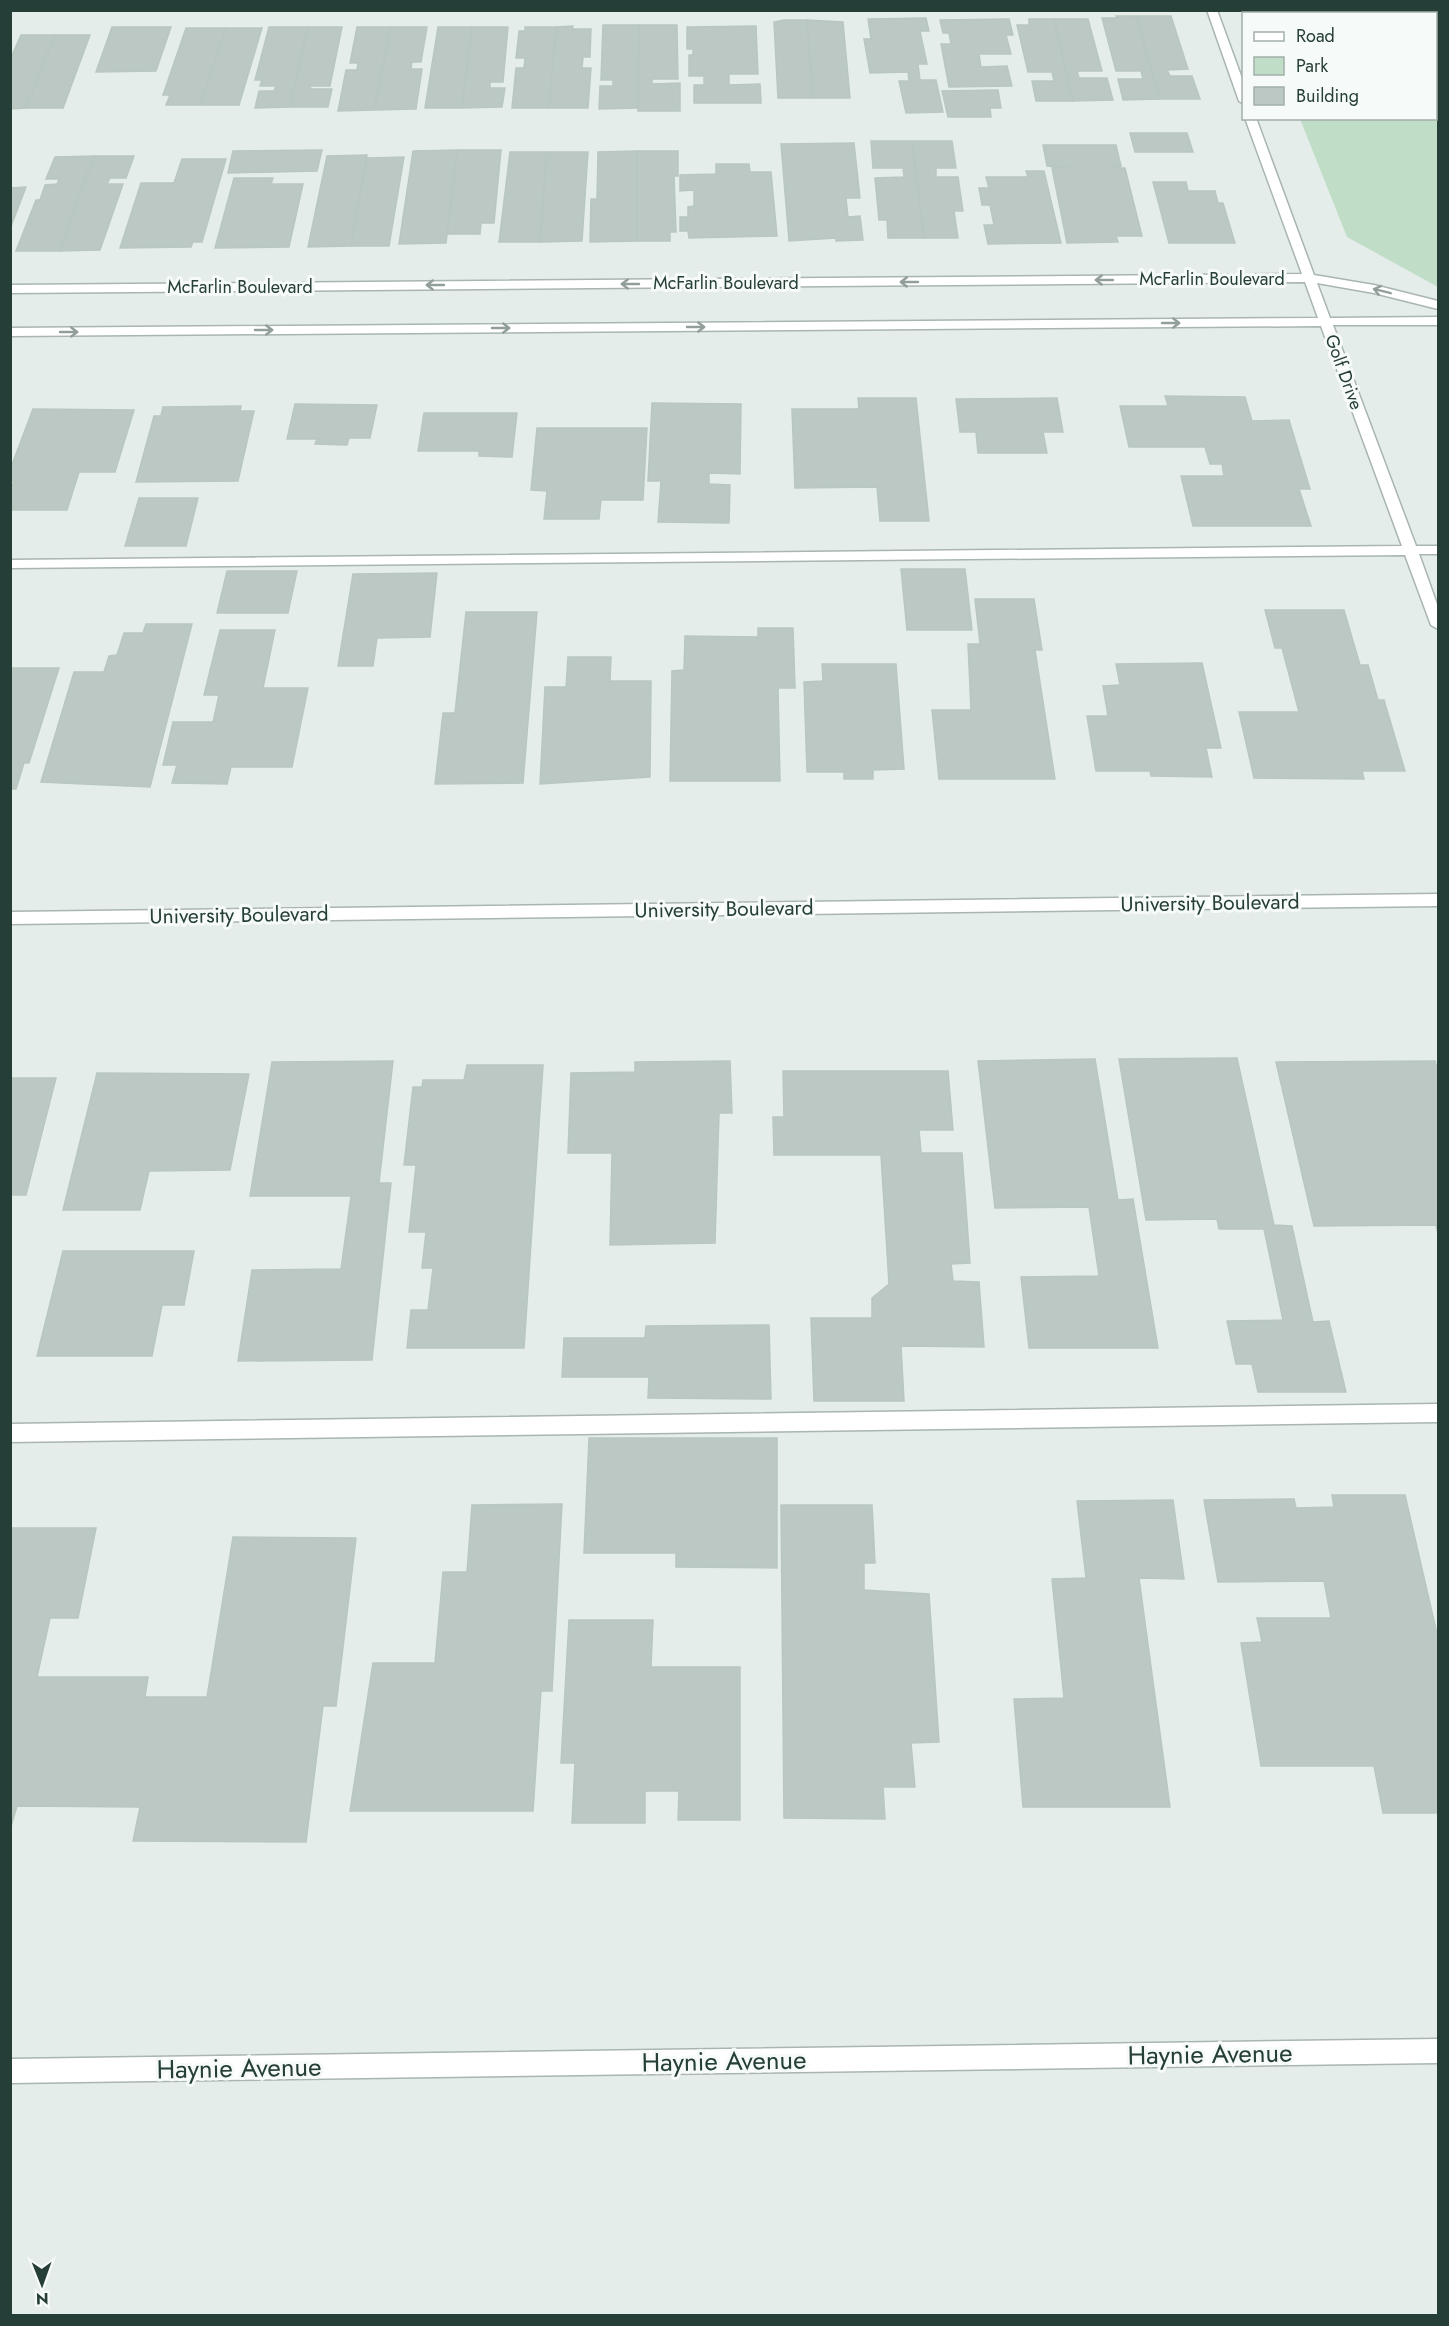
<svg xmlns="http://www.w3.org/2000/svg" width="1449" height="2326" font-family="Jost,sans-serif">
	<rect width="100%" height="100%" fill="#e5edea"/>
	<!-- green -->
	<polygon fill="#c0ddc7" points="1258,11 1438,11 1438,287 1347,237 1300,119 1436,118 1436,14 1259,14"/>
	<!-- building -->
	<g fill="#bbc8c3" stroke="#b8c7c0" stroke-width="1.5">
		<polygon points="1116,16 1136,16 1160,99 1123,100 1118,79 1143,79 1141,71 1116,71 1102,18 1117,18"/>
		<polygon points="1136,16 1171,16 1188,69 1167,70 1170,76 1192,76 1200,99 1160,99"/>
		<polygon points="926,18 929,31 920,31 927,64 918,64 920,80 936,80 943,112 906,113 899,81 909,81 908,72 870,73 864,39 871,39 868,19"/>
		<polygon points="1009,19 1013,35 1006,35 1011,54 979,54 981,67 1007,66 1012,86 949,87 941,44 951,44 949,33 943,33 940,20"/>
		<polygon points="1029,19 1054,19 1073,101 1036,101 1032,81 1054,81 1052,72 1028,72 1017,25 1029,25"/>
		<polygon points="1054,19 1088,19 1102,71 1077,71 1079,78 1107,78 1113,100 1073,101"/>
		<polygon points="784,20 807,20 813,98 778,98 774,22"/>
		<polygon points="807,20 843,22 850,98 813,98"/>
		<polygon points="603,25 639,25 638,108 599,109 600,86 613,86 613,80 601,80"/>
		<polygon points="639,25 677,25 678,79 652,79 652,84 680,83 680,111 638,111"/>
		<polygon points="573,26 572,29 591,29 590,57 583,57 582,68 591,68 588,108 549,108 556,27"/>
		<polygon points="756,26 758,74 729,74 729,85 760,84 761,103 694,103 694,85 704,85 704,76 689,76 689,55 693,55 693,49 687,49 687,27"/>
		<polygon points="112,27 171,27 156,71 96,72"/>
		<polygon points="269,27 308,27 290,107 255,108 259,91 274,91 276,86 260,86 262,80 255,80"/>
		<polygon points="308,27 342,27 330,86 311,86 310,89 332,89 328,107 290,107"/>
		<polygon points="357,27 391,27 374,110 338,111 346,70 357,70 358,63 350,63"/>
		<polygon points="391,27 427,27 421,62 412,62 411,69 422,69 416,109 374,110"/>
		<polygon points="438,27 472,27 462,108 425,108"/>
		<polygon points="472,27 508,27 503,82 490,82 490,88 505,88 502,107 462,108"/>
		<polygon points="525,27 556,27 549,108 512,108 516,68 524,68 525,58 516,58 519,31 525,31"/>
		<polygon points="186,28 226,28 201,105 166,105 170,95 163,95"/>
		<polygon points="226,28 262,28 239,105 201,105"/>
		<polygon points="21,35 55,35 26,108 10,109 10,60"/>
		<polygon points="55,35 90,35 63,108 26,108"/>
		<polygon points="998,90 1001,108 990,108 991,117 948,117 942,91"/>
		<polygon points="1130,133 1187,133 1193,152 1135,152"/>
		<polygon points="871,141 912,141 924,238 888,238 887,220 879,220 875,178 904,177 903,168 873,168"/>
		<polygon points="912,141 952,141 956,168 936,168 936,177 958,177 963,211 954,211 958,238 924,238"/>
		<polygon points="854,143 860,198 846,198 848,217 860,216 863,240 836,241 836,238 789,241 781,144"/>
		<polygon points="1043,145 1116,145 1121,166 1107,168 1125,168 1142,236 1116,236 1118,242 1067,243 1052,168 1075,168 1047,166"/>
		<polygon points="322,150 317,171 228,173 233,151"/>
		<polygon points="457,150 501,150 494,223 481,223 480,234 447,234"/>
		<polygon points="457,150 446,243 399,244 413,151"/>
		<polygon points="637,151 637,241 590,242 591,199 597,199 598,152"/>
		<polygon points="637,151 678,151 678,176 674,176 676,232 670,232 670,241 637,241"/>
		<polygon points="510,152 547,152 540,242 499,242"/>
		<polygon points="547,152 588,152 582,241 540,242"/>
		<polygon points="367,155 351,246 308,247 327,156"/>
		<polygon points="94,156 60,251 16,251 36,200 40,200 45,185 57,184 59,179 46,179 55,157"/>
		<polygon points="94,156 134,156 126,178 110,178 107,184 123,184 100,250 60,251"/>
		<polygon points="404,157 389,246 351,246 367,158"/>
		<polygon points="182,159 226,159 202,242 193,242 191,247 120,248 141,183 174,183"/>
		<polygon points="716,164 749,164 750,172 771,172 777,236 689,238 688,231 680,231 680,217 688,217 688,207 694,206 694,190 680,191 680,175 716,174"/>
		<polygon points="1026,171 1044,171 1061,243 988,244 984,225 994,225 990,205 982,205 979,188 989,188 986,177 1028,177"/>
		<polygon points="234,178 273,178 271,184 303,184 289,247 215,248"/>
		<polygon points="1153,182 1186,182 1188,191 1215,191 1218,203 1223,203 1235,243 1169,243"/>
		<polygon points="26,187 10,229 10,188"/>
		<polygon points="1165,396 1245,397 1252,421 1289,420 1310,489 1299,489 1311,526 1193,526 1181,476 1224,476 1222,464 1210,464 1205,447 1129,447 1120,406 1168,406"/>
		<polygon points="858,398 916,398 929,521 880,521 877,487 795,488 792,409 859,409"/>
		<polygon points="1057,398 1063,432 1043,432 1047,453 978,453 976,432 960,432 956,399"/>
		<polygon points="652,403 741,404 740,474 709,473 709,484 730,485 729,523 658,522 661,481 648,481"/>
		<polygon points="295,404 377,405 370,438 349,438 347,445 315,444 317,439 287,439"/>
		<polygon points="241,406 240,411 254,411 238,481 136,482 154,416 161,416 163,407"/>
		<polygon points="33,409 134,410 115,472 79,472 67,510 10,510 10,492 14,481 10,481 10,470"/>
		<polygon points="424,413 517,413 512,457 479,456 479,451 418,451"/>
		<polygon points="537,428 647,428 643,500 601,500 599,519 544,519 547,491 531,490"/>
		<polygon points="139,498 198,498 186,546 125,546"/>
		<polygon points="901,569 965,569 972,630 907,630"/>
		<polygon points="227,571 297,571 288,613 217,613"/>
		<polygon points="437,573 430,637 377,638 373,666 338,666 353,574"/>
		<polygon points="975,599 1034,599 1042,650 1035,650 1055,779 939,779 932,710 971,710 968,644 980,644"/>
		<polygon points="1265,610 1344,610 1360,665 1368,665 1378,700 1384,700 1405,771 1362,771 1364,779 1254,778 1239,712 1299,712 1282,648 1275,648"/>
		<polygon points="466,612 537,612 523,783 435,784 443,713 455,713"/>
		<polygon points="146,624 192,624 150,787 41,782 74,672 104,672 109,656 117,655 124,633 143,633"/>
		<polygon points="758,628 793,628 795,688 778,688 780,781 670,781 672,671 684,670 685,636 758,637"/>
		<polygon points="220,630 275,630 263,688 308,688 292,767 231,767 227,784 172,783 177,765 163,765 173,722 213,722 219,695 204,695"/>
		<polygon points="568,657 611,657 610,681 651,681 650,777 540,784 545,687 566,687"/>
		<polygon points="1202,663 1221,748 1206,748 1212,777 1151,776 1150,771 1096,771 1087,716 1108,716 1103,686 1120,685 1116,664"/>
		<polygon points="822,664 896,664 904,769 873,770 873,779 844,779 844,772 807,772 804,682 823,681"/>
		<polygon points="10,668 59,668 29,763 24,763 16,789 10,789"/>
		<polygon points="1237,1058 1274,1225 1292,1226 1313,1322 1329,1321 1346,1392 1258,1392 1252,1364 1236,1364 1227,1321 1283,1320 1264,1229 1219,1229 1217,1219 1146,1220 1119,1059"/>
		<polygon points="1095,1059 1118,1200 1133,1199 1158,1348 1029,1348 1021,1277 1099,1276 1089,1207 995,1208 978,1061"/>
		<polygon points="393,1061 379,1183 391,1183 372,1360 238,1361 252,1270 341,1269 351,1196 250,1196 272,1062"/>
		<polygon points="730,1061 732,1113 719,1113 715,1243 610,1245 612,1153 568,1153 571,1073 635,1072 635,1062"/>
		<polygon points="1435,1061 1438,1073 1438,1233 1436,1225 1314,1226 1276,1062"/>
		<polygon points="467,1065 543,1065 524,1348 407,1348 411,1310 428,1310 433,1268 422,1268 426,1232 409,1232 416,1165 404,1165 413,1087 422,1087 423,1080 464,1080"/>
		<polygon points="783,1071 948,1071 953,1130 919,1130 921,1153 962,1153 970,1263 951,1264 953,1281 979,1282 984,1347 901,1346 904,1401 814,1401 811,1318 872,1318 872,1298 889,1284 881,1155 774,1155 773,1117 784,1117"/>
		<polygon points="97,1073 249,1074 230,1170 149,1171 140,1210 63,1210"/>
		<polygon points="10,1078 56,1078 26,1195 10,1195"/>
		<polygon points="63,1251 194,1251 184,1305 162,1305 152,1356 37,1356"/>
		<polygon points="769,1325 771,1399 648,1398 649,1377 562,1377 564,1338 645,1338 646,1326"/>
		<polygon points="589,1438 777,1438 777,1568 676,1567 676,1553 584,1553"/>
		<polygon points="1332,1495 1405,1495 1438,1638 1438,1813 1383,1813 1374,1766 1261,1766 1241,1643 1262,1642 1257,1618 1331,1618 1324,1581 1218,1582 1204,1500 1294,1499 1296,1508 1334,1507"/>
		<polygon points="1173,1500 1184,1579 1139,1578 1170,1807 1023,1807 1014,1699 1064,1698 1052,1579 1086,1578 1077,1501"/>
		<polygon points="562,1504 552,1691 541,1691 533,1811 350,1811 373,1663 435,1663 443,1572 467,1572 472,1505"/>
		<polygon points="781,1505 872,1505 875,1563 864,1563 864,1590 929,1594 939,1742 911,1743 915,1787 883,1787 885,1819 784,1818"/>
		<polygon points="10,1528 96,1528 78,1618 50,1618 37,1677 148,1677 145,1697 207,1697 233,1537 356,1538 336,1706 323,1706 306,1842 133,1841 140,1807 17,1806 10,1830"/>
		<polygon points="569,1620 653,1620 651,1667 740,1667 740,1820 678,1820 679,1791 645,1791 645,1823 572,1823 575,1763 561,1763"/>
	</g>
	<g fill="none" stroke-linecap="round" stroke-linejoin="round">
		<defs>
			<g id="minor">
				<polygon points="1207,10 1217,10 1244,84 1244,104 1239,101"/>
				<polygon points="1245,118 1256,118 1314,275 1374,285 1438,301 1438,309 1374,293 1317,283 1330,318 1438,317 1438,325 1333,325 1416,546 1438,546 1438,554 1419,554 1438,607 1438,629 1431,625 1405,555 10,568 10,560 1402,546 1321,326 10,336 10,328 1318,318 1305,282 10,293 10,285 1302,274"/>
				<polygon points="1438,894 1438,906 10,924 10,912"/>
				<polygon points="1438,1404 1438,1422 10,1442 10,1424"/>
				<polygon points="1438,2039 1438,2063 10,2083 10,2059"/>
			</g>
		</defs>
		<!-- minor casing -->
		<use href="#minor" stroke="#a8b5b1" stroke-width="3"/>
		<!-- minor -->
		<use href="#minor" fill="#fff" fill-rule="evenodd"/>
	</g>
	<!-- one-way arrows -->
	<defs><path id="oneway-shaft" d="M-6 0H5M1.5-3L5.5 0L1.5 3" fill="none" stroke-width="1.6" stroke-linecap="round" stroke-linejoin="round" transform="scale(1.5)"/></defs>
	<g stroke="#929e9b">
		<use href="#oneway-shaft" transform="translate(1104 280) rotate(180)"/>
		<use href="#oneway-shaft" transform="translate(909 282) rotate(180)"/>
		<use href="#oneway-shaft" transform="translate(630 284) rotate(180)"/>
		<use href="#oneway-shaft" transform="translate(435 285) rotate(180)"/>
		<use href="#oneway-shaft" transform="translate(1382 291) rotate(-166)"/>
		<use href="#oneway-shaft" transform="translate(1171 323)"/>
		<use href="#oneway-shaft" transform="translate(696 327)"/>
		<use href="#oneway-shaft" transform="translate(501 328)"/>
		<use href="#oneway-shaft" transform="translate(264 330)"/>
		<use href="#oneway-shaft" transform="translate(69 332)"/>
	</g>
	<g text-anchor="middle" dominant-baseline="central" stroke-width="6" stroke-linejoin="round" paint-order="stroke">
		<!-- far-street labels -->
		<g font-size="18" fill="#253e37" stroke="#f6faf8">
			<text x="1212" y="279">McFarlin Boulevard</text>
			<text x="726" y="283">McFarlin Boulevard</text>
			<text x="240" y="287">McFarlin Boulevard</text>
			<text transform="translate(1344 372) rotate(70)">Golf Drive</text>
		</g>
		<!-- street labels -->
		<g font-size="21" fill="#253e37" stroke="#f6faf8">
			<text transform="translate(1210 903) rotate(-1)">University Boulevard</text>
			<text transform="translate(724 909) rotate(-1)">University Boulevard</text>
			<text transform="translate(239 915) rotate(-1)">University Boulevard</text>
		</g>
		<!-- near-street labels -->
		<g font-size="26" fill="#253e37" stroke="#f6faf8">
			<text transform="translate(1210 2054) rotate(-1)">Haynie Avenue</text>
			<text transform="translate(724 2061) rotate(-1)">Haynie Avenue</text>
			<text transform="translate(239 2068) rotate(-1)">Haynie Avenue</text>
		</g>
	</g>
	<!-- border -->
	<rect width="1449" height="2326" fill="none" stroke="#253e37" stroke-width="24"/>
	<!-- legend -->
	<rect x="1242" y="12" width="195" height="108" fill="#f6faf8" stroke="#a2afab" stroke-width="1.5"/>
	<rect x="1254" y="32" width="30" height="9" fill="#ffffff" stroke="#a2afab" stroke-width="1.5"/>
	<text x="1296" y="42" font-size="18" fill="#253e37">Road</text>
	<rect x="1254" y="57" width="30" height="18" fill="#c0ddc7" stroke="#a2afab" stroke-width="1.5"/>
	<text x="1296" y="72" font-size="18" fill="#253e37">Park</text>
	<rect x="1254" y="87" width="30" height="18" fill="#bbc8c3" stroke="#a2afab" stroke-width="1.5"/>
	<text x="1296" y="102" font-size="18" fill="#253e37">Building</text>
	<!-- north arrow -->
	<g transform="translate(42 2284) rotate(179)" stroke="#f6faf8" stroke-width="4.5" paint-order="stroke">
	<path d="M0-4.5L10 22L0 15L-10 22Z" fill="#253e37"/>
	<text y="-9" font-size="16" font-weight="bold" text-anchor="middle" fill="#253e37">N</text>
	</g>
</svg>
